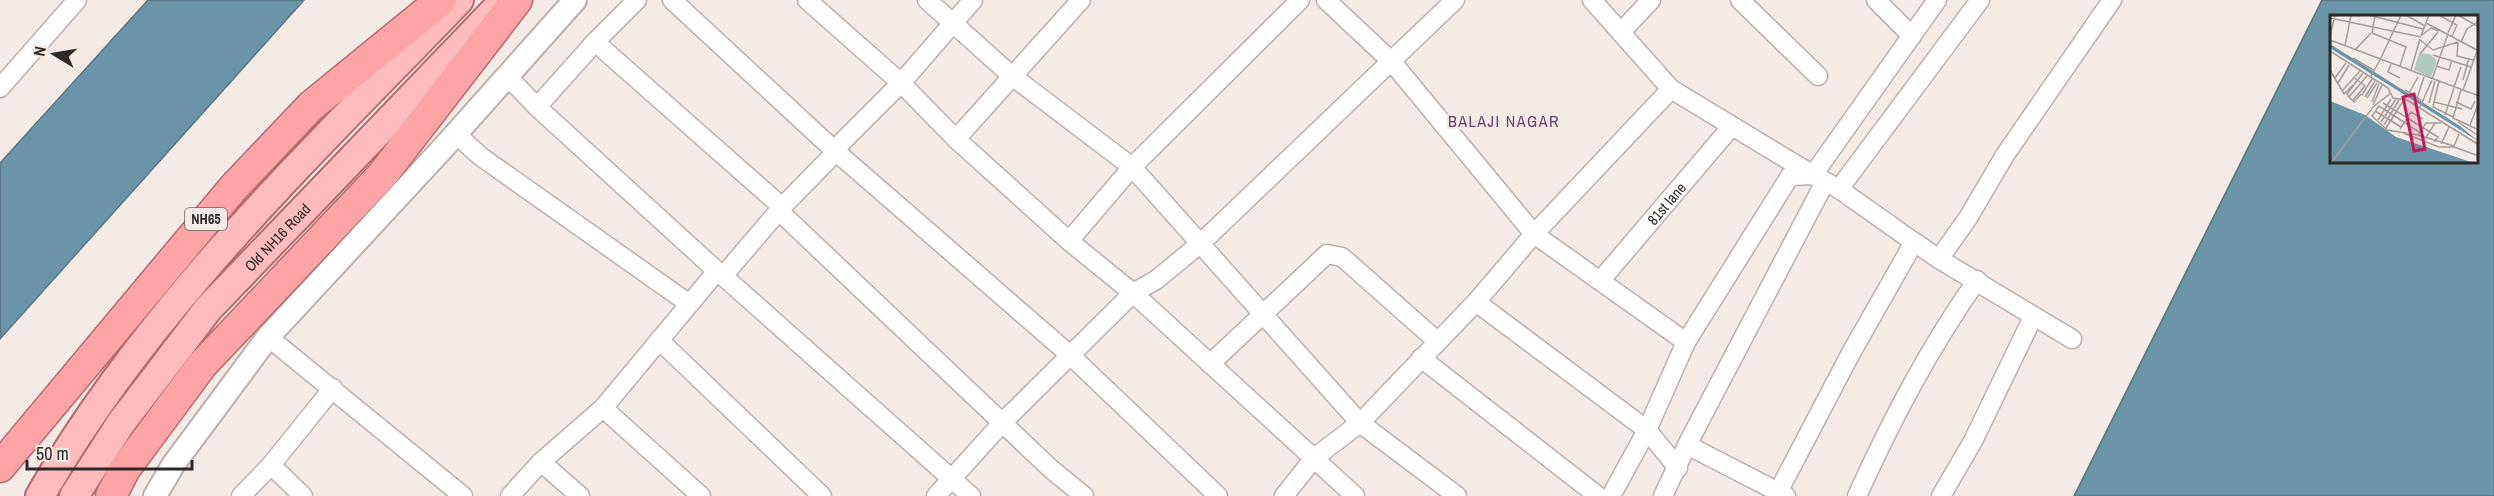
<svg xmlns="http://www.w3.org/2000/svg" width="2494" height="496" font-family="'Archivo Narrow',sans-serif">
	<rect width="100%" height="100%" fill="#f4eae6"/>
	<!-- water -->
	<g fill="#6a95a9" stroke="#587582" stroke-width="1.5" fill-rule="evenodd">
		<polygon points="148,0 304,0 0,339 0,163"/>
		<path d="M2322 0H2494V496H2074ZM2478 16V162H2332V16Z"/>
	</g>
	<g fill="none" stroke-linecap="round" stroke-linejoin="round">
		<defs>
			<g id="minor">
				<polyline points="672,0 834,150 1070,355 1218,496"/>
				<polyline points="807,0 901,83 956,139 1081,0"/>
				<polyline points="927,0 1012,76 1132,167 1360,423 1457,496"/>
				<polyline points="1326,0 1392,62 1534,234 1686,342"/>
				<polyline points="1592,0 1671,89 1813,175 1937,0"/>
				<polyline points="1740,0 1818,76"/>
				<polyline points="1876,0 1912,36"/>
				<polyline points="1621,32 1651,0"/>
				<polyline points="595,42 782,207"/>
				<polyline points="508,77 537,107 717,271"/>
				<polyline points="0,88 77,0"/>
				<polyline points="537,107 595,42 637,0"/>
				<polyline points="456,134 480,156 688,303"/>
				<polyline points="956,139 1069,241 1133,293 1355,496"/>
				<polyline points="1839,189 1980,0"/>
				<polyline points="779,211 1051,469 1084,496"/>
				<polyline points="1069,241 1132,167 1300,0"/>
				<polyline points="1939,259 2072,339"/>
				<path id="s1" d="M1600 281 1732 126"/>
				<polyline points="1476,302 1647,430 1678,468"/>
				<polyline points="268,337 463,496"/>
				<polyline points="659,340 822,496"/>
				<polyline points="1421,358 1598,496"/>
				<polyline points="1210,364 1327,254 1342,257 1437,341"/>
				<polyline points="603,408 701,496"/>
				<polyline points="1687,445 1786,496"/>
				<polyline points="541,462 580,496"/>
				<polyline points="271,465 303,496"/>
				<polyline points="241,496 271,465 333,388"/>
				<polyline points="510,496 541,462 603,408 717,271 723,276"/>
				<polyline points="936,496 1003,422 1133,293 1156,280 1201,243 1455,0"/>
				<polyline points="971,496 723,276 782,207 831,157 834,150 901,83 973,0"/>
				<polyline points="1284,496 1314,458 1360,423 1476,302 1534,234 1671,89"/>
				<polyline points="1611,496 1647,430 1686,342 1790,176 1813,175 1839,189 1914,242"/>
				<polyline points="1663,496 1687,445 1825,182"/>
				<polyline points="1776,496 1851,353 1914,242 1939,259 1968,218 2005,155 2112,0"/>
				<path d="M1857 496C1892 419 1928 350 1977 280"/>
				<polyline points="1941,496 1973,441 2033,317"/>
			</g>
			<polyline id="tertiary" points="155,496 173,465 268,337 444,147 575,0"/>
			<g id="primary">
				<path d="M40 496C148 307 309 156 459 0"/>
				<path id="s2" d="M74 496 121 423 208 309 501 4"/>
			</g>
			<g id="trunk">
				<polyline points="0,467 234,187 311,106 441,0"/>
				<polyline points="111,496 125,469 202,365 383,174 517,0"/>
			</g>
		</defs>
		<!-- minor casing -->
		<use href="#minor" stroke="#bab1ad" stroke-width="21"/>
		<!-- tertiary casing -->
		<use href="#tertiary" stroke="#bab1ad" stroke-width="26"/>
		<!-- primary casing -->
		<use href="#primary" stroke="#b36b6b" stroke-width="32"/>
		<!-- trunk casing -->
		<use href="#trunk" stroke="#b36b6b" stroke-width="33"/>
		<!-- minor -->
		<use href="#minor" stroke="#fff" stroke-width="18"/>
		<!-- tertiary -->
		<use href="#tertiary" stroke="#fff" stroke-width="22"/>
		<!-- primary -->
		<use href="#primary" stroke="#fdbbbc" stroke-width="28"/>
		<!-- trunk -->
		<use href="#trunk" stroke="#fca4a6" stroke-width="30"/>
	</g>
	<g text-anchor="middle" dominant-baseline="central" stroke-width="4.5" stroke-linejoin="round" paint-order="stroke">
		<!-- shield labels -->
		<rect fill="#f4eae6" stroke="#696360" stroke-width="1.5" x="185" y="208" width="42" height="22" rx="4.5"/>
		<g font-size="14" font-weight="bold" fill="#2d2927">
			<text x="206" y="219">NH65</text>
		</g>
		<!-- street labels -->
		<g font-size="15" fill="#2d2927" stroke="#f4eae6">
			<text stroke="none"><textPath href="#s1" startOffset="102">81st lane</textPath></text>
			<text stroke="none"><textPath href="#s2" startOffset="330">Old NH16 Road</textPath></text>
		</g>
		<!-- neighbourhood labels -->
		<g font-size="16" letter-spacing="1.5" fill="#6d3c6e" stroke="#f4eae6">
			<text x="1504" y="121">BALAJI NAGAR</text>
		</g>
	</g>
	<!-- overview -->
	<g transform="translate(2330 15)">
		<rect width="148" height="148" fill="#f4eae6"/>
		<path d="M89 38 100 39 107 46 101 62 84 55Z" fill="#b0caba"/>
		<path d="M0 29 130 111 148 126 0 33ZM0 86 35 100 66 122 144 148H0Z" fill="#6a95a9"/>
		<path fill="none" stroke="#a49d9a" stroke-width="1.5" d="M39 0 93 14M76 0 95 11M109 0 127 10 122 21M128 0 149 12M0 3 91 22M96 8 147 35M42 18 76 32 70 51M42 18 45 0M118 18 126 0M92 20 101 13 109 16M0 21 5 0M91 21 99 0M0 25 149 81M90 25 103 35 128 27M128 27 127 41 143 45M131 27 137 14 149 6M15 31 21 0M25 35 41 18M0 36 58 73 63 83 77 85 149 130M90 39 108 17M103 40 141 52M23 43 45 56M50 45 71 0M61 49 58 57 70 63M106 51 119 55 122 45M0 55 14 79 23 70M81 55 90 24M41 61 50 45M5 63 16 48M102 64 118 19M133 65 139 43M109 66 104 87 132 94M8 68 19 50M124 72 131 52M75 75 91 85M131 75 123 103 149 115M133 75 147 36M12 76 30 56M79 78 88 62M31 79 24 87 19 82 37 61M32 80 42 64M19 82 17 79 33 58M35 82 45 66M37 83 47 68M87 83 94 62M23 85 35 71 25 63M42 87 49 69M104 87 103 92 123 102M126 87 141 94 145 86M53 88 108 122 104 127M99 88 105 66M43 90 52 70M90 92 102 65M45 96 71 112M115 100 124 73M48 105 61 84M51 107 66 84M128 107 149 121M111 108H96L88 120 124 131 129 119M54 110 69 85M140 110 149 87M56 113 73 86M70 114 81 97 93 104M73 118 109 132H124M88 120 57 115 42 101 49 91 89 117M95 124 105 108M111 129 119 112M124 132 149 141M1 148 43 92 61 78"/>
		<path fill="#c2185b" fill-opacity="0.15" stroke="#c2185b" stroke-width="3" d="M84 79 95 134 84 136 73 82Z"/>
		<rect width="148" height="148" fill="none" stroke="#2d2927" stroke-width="3"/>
	</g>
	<!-- north arrow -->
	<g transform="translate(54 54) rotate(281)" stroke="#f4eae6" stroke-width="4.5" paint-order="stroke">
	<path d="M0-4.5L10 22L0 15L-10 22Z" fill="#2d2927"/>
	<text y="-9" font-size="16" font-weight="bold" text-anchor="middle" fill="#2d2927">N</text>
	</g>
	<!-- scale -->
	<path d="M27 460v9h165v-9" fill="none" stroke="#2d2927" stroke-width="3"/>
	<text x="36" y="460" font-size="18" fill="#2d2927" stroke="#f4eae6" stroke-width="4.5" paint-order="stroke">50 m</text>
</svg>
